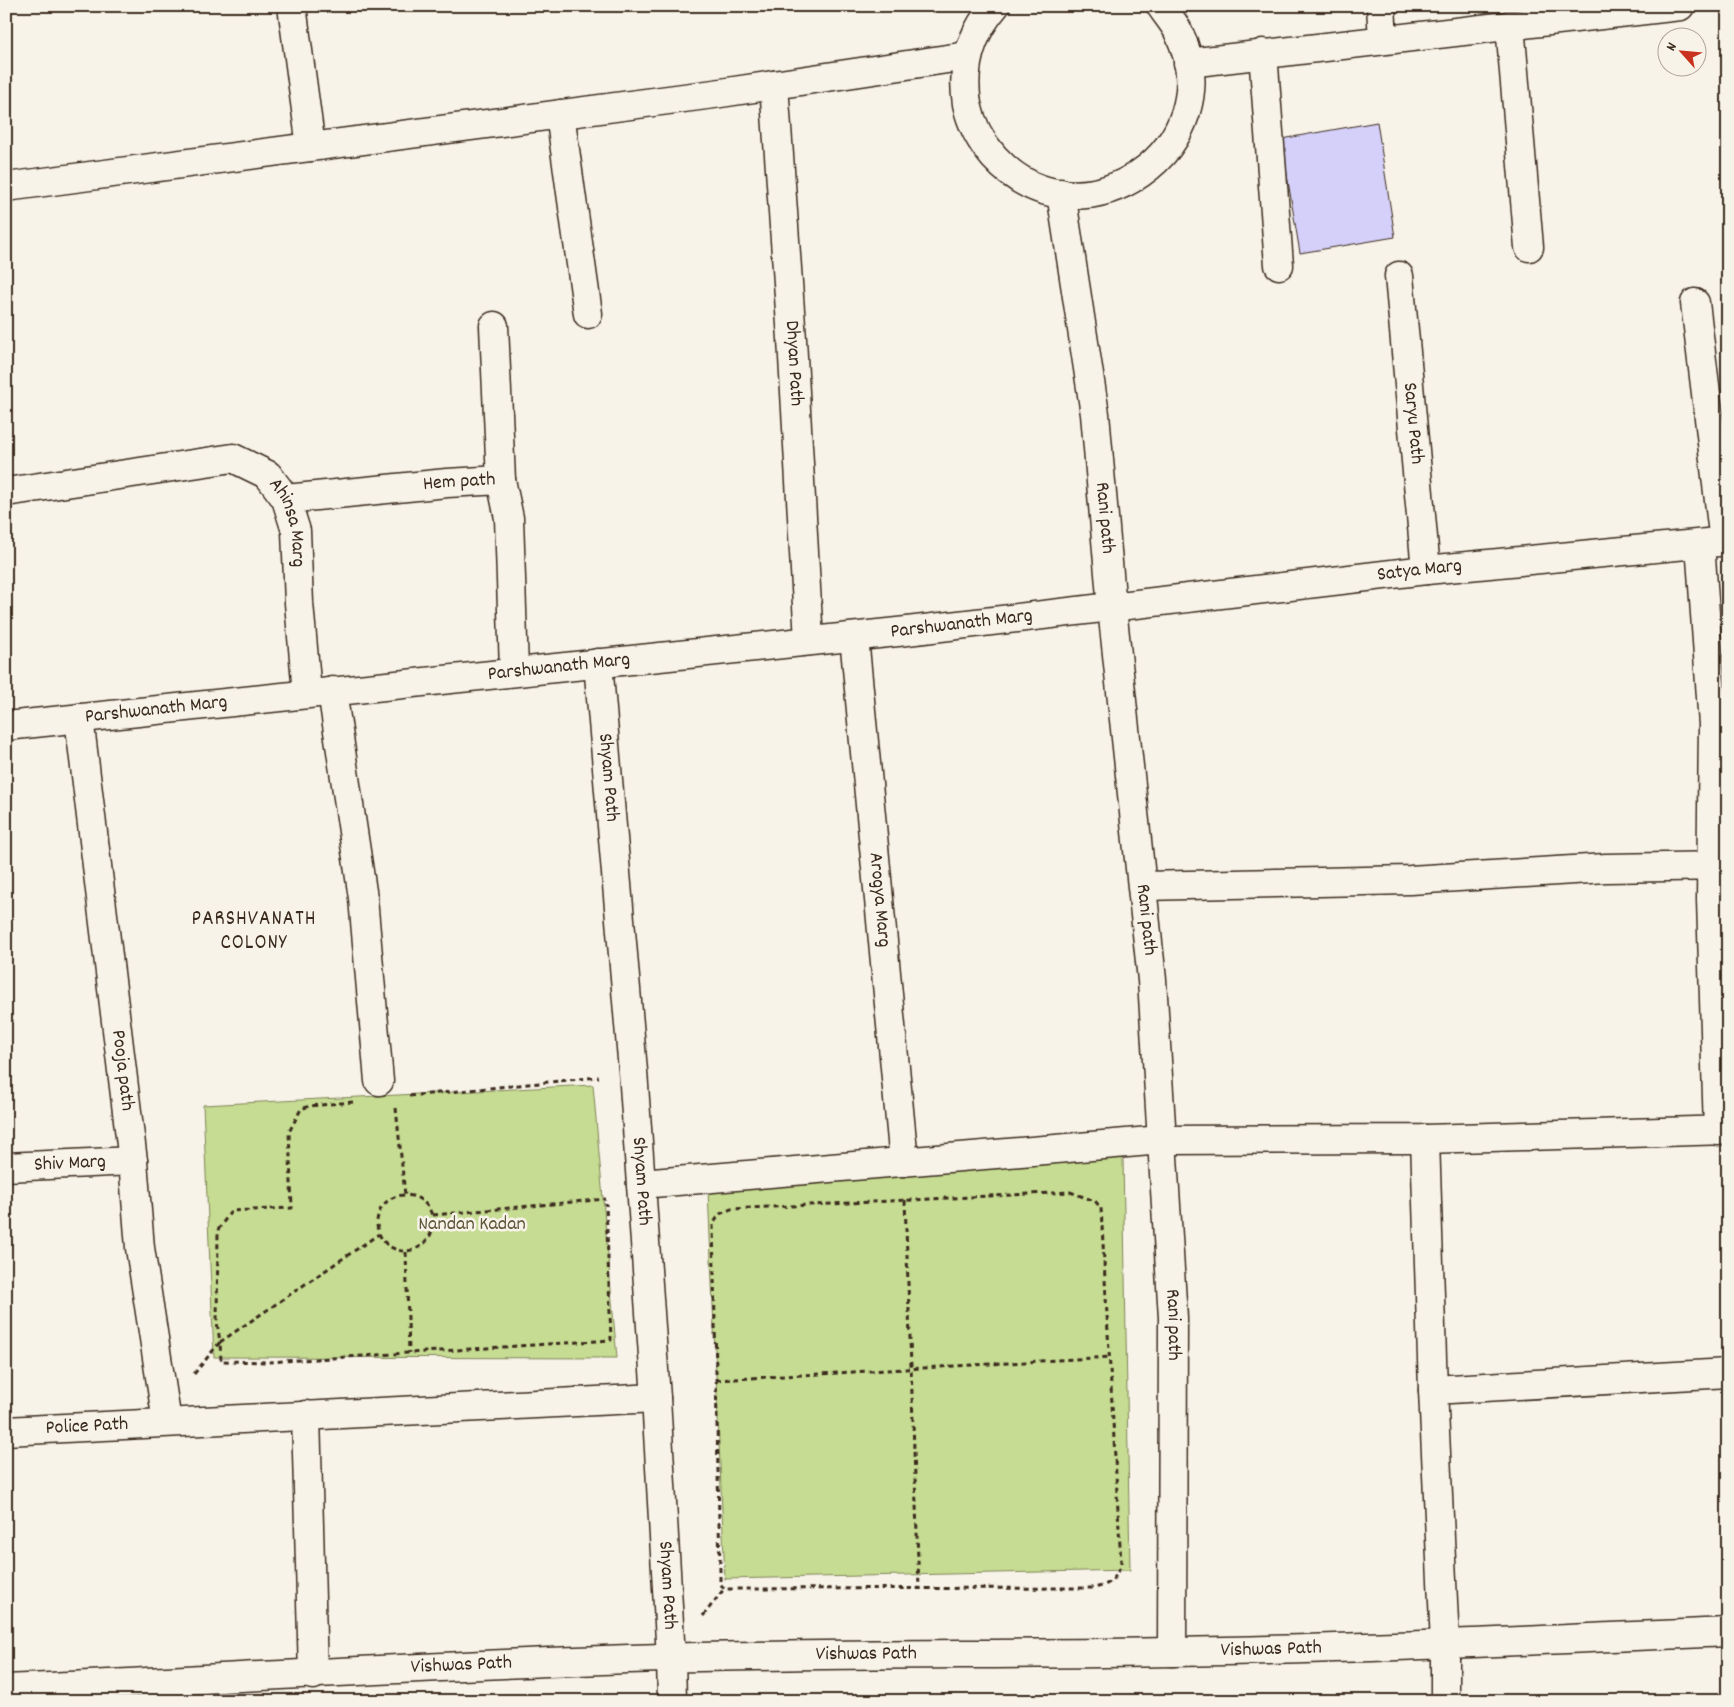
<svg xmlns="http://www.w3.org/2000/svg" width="1734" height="1707" font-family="Dekko,sans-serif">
	<rect width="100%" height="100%" fill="#f7f3e8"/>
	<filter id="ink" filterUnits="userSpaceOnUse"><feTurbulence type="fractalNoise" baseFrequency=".02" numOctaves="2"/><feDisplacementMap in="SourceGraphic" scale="10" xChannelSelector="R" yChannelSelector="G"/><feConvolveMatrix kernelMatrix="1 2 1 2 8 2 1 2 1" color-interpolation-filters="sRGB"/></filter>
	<g filter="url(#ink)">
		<!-- green -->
		<g fill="#c5dc92" stroke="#808358">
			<polygon points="593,1085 617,1358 214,1357 203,1105"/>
			<polygon points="1123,1157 1130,1570 725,1579 708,1191"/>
		</g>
		<!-- building -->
		<polygon fill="#d4d0f9" stroke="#3b2a1e" points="1377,122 1395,237 1300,253 1281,139"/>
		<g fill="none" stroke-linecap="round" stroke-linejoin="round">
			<defs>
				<g id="minor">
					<polyline points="292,6 311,147"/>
					<path d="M995 6C971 34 961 67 967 104 971 124 981 142 994 157 1081 254 1235 146 1178 31 1174 23 1166 14 1161 6"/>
					<polyline points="1381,6 1383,39"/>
					<polyline points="1510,25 1529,247"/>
					<polyline points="1263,53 1279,265"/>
					<polyline points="1188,63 1680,6"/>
					<path id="s1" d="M774 85 792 339 809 641"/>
					<polyline points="560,114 588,314"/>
					<polyline points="6,187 714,94 967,56"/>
					<path id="s2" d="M1061 193 1095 414 1112 608 1152 980 1173 1318 1172 1652"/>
					<path id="s3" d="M1399 276 1426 570"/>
					<polyline points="1695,303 1724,542"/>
					<polyline points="494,326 501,480"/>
					<path id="s4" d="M6 492 233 458 268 475 286 499 296 531 299 603 307 693"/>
					<path id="s5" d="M286 499 447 483 501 480 509 518 514 671"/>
					<polyline points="1700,544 1713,725 1711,899 1718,1131"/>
					<path id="s6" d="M854 637 904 1162"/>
					<path id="s7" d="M598 663 633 1071 656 1398 671 1658 672 1701"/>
					<polyline points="332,691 363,898 379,1081"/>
					<path id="s8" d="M79 718 133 1161 140 1248 167 1422"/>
					<path id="s9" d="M6 726 907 631 1426 570 1728 541"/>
					<polyline points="1143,886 1410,880 1606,868 1728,866"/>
					<polyline points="1425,1139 1433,1390 1445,1644 1445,1701"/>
					<path id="s10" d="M6 1167 133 1161"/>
					<polyline points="641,1184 1162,1140 1425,1139 1728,1130"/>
					<polyline points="1433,1390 1728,1373"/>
					<polyline points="306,1415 313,1675"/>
					<path id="s11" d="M6 1431 656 1398"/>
					<path id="s12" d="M6 1689C225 1679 444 1664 663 1658 833 1653 1004 1655 1174 1652 1359 1649 1543 1640 1728 1632"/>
				</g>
			</defs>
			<!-- minor casing -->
			<use href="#minor" stroke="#3b2a1e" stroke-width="31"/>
			<!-- path -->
			<g stroke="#3b2a1e" stroke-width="3" stroke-dasharray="5 4" stroke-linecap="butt">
				<polyline points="409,1096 599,1077"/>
				<polyline points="353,1102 309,1106 301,1109 289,1132 292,1208 231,1211 218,1230 217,1322 220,1342 379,1234"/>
				<polyline points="396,1108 405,1195"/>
				<path d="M1070 1192 1095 1201 1101 1208 1121 1564C1116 1579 1109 1586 1092 1588L724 1589 720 1583V1571L713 1224 720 1214 731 1209Z"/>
				<circle cx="405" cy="1223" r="28"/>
				<polyline points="905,1200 919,1588"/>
				<polyline points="433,1215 606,1199"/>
				<polyline points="406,1252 409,1353"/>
				<polyline points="194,1374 220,1342 221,1361 269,1362 611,1340 606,1203"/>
				<polyline points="716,1380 1110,1357"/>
				<polyline points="703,1616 724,1589"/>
			</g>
			<!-- minor -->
			<use href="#minor" stroke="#f7f3e8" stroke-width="28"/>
		</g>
	</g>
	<g text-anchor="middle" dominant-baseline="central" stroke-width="5" stroke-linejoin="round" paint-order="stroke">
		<!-- street labels -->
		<g font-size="20" fill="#3b2a1e" stroke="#f7f3e8">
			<text stroke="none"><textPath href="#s1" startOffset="279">Dhyan Path</textPath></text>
			<text stroke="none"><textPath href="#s3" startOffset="148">Saryu Path</textPath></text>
			<text stroke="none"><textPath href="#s5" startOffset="174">Hem path</textPath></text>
			<text stroke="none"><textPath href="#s2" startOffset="328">Rani path</textPath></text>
			<text stroke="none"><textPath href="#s4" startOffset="322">Ahinsa Marg</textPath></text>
			<text stroke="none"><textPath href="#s9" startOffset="1422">Satya Marg</textPath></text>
			<text stroke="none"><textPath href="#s9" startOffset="961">Parshwanath Marg</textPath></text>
			<text stroke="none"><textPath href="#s9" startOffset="556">Parshwanath Marg</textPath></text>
			<text stroke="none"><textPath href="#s9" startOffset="151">Parshwanath Marg</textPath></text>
			<text stroke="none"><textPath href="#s7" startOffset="115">Shyam Path</textPath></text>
			<text stroke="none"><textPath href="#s6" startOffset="264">Arogya Marg</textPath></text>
			<text stroke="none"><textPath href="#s2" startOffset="732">Rani path</textPath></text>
			<text stroke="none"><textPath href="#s8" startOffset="355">Pooja path</textPath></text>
			<text stroke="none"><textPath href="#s10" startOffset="64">Shiv Marg</textPath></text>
			<text stroke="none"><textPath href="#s7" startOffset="520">Shyam Path</textPath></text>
			<text stroke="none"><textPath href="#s2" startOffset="1138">Rani path</textPath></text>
			<text stroke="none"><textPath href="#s11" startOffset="81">Police Path</textPath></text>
			<text stroke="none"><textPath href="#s7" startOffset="925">Shyam Path</textPath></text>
			<text stroke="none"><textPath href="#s12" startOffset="1266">Vishwas Path</textPath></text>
			<text stroke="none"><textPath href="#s12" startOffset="861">Vishwas Path</textPath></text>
			<text stroke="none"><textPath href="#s12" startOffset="456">Vishwas Path</textPath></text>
		</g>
		<!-- park labels -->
		<g font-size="20" fill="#5e563b" stroke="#f7f3e8">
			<text x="472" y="1225">Nandan Kadan</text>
		</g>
		<!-- neighbourhood labels -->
		<g font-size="21" letter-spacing="1" fill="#3b2a1e" stroke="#f7f3e8">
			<text x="254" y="920">PARSHVANATH<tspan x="254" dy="24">COLONY</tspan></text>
		</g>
	</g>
	<!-- margin -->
	<rect width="1734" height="1707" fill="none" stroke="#f7f3e8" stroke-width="25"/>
	<rect x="12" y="12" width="1709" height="1682" fill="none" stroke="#3b2a1e" stroke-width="2" filter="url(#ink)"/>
	<!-- north arrow -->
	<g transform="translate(1682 52) rotate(297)"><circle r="24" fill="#f7f3e8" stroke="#aca397"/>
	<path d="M0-4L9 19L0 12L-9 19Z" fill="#c8321e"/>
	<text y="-8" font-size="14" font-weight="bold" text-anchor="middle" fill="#3b2a1e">N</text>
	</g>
</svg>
